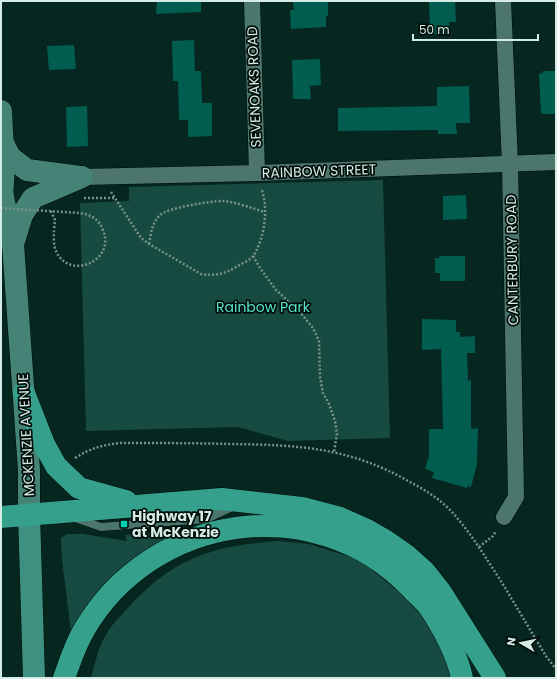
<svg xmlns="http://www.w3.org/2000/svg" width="557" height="679" font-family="Poppins,sans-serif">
	<rect width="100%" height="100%" fill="#062620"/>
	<!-- green -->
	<g fill="#174a40">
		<polygon points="383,180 390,438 288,441 238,427 86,431 80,203 129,201 129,187"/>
		<polygon points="173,531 173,536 157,545 135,559 71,632 62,560 61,538 67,534 83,534 127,541 125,535"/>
		<path d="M278 541 309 544 360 560 422 611 455 678H91C94 666 99 645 106 635 111 625 120 617 127 609 172 558 213 546 278 541Z"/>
	</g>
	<!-- building -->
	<g fill="#005d4f">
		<polygon points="157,1 201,1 201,12 156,14"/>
		<polygon points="328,1 328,16 326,16 326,27 291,29 290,10 294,10 293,2"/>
		<polygon points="429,1 455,1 456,22 449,22 450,34 430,34"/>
		<polygon points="194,40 195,71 201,71 202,103 212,103 212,136 188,137 188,120 179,120 178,81 173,81 172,41"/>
		<polygon points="74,45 76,69 49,70 47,46"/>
		<polygon points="320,59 321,85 310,86 311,99 293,99 292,60"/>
		<polygon points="543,71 556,71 556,114 543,114 543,113 541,113 539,74 543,73"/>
		<polygon points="469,86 470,123 456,123 457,134 438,134 438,130 338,131 338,108 437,106 437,87"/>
		<polygon points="87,106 88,146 67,147 66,107"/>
		<polygon points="466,195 467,219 443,220 443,196"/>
		<polygon points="439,256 465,256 465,281 440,281 440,273 435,273 435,258 440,258"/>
		<polygon points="422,319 456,320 456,332 460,332 460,337 475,336 475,353 467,353 468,381 471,380 471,429 478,428 477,464 471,487 467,486 467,488 432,478 434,472 425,469 429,455 429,429 443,429 441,349 422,350"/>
	</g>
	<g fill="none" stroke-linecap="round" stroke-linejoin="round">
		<defs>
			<polyline id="service" points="75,518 101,527 206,519 234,506"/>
			<g id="minor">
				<polyline points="252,1 257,173"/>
				<polyline points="503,1 510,164 516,497 504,517"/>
				<polyline points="82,177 257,173 556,162"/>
			</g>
			<g id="secondary">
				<path d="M1 111C2 140 6 173 1 201"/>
				<polyline points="2,141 10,157 27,170 80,177"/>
				<polyline points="2,192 13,244 29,470 29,514"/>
				<polyline points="14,241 22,215 33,198 82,177"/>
			</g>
			<polyline id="primary" points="29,514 34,678"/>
			<g id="motorway">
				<polyline points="24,393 44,444 56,466 79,488 126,501"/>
				<polyline points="1,517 222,499 302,508 340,518 367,530 386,541 406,555 425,572 440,591 495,678"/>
				<path d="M64 678C70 662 75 645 84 630 152 513 315 489 410 587 416 594 424 600 429 607 442 625 458 657 462 678"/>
			</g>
		</defs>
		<!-- service casing -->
		<use href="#service" stroke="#000e0a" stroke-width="9"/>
		<!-- minor casing -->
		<use href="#minor" stroke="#000e0a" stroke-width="17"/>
		<!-- secondary casing -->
		<use href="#secondary" stroke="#000e0a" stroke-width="23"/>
		<!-- primary casing -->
		<use href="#primary" stroke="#000e0a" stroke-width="23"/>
		<!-- motorway casing -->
		<use href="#motorway" stroke="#000e0a" stroke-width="23"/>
		<!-- path -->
		<g stroke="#78928c" stroke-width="2.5" stroke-dasharray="2 2" stroke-linecap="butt">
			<path d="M111 192 141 238 149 244 201 274C215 276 225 274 236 267 241 264 251 260 254 255 262 241 266 223 265 207 265 201 263 195 262 189"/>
			<polyline points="84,198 115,198"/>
			<polyline points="51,211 55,220 54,230"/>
			<path d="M149 244C151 233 152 223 160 215 167 208 211 201 223 201 233 201 254 209 265 212"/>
			<polyline points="253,256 260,268 276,290 299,311 313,328 319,341 320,377 323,393 329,404 335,421 337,434 334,452"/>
			<path d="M75 458C91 448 102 445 121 443 157 443 194 443 230 444 298 445 349 447 410 482 425 490 440 499 452 512 470 532 484 555 499 578 515 604 530 630 546 656L556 669"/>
			<polyline points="479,547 493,536 496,531"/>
		</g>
		<!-- service -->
		<use href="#service" stroke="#4c766c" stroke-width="8"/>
		<!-- minor -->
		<use href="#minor" stroke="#4c766c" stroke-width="16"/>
		<!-- secondary -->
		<use href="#secondary" stroke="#458376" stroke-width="22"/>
		<!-- primary -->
		<use href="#primary" stroke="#3e9080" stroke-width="22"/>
		<!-- motorway -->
		<use href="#motorway" stroke="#35a18d" stroke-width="22"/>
		<!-- path-bridge -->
		<path stroke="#78928c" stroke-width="2.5" stroke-dasharray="2 2" stroke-linecap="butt" d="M1 208 80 213C91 215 99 219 103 230 116 261 69 281 56 251 53 245 54 236 54 230"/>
	</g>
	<!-- markers -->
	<rect fill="#00d5b7" stroke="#010d0a" stroke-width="1.5" x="120" y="520" width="8" height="8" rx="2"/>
	<g text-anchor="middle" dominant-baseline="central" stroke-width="3.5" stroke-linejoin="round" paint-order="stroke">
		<!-- street labels -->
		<g font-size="14" fill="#d5ebe5" stroke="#010d0a">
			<text transform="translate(254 87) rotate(-92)">SEVENOAKS ROAD</text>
			<text transform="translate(319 171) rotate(-2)">RAINBOW STREET</text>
			<text transform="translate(512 260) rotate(-91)">CANTERBURY ROAD</text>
			<text transform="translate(26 435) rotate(-93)">MCKENZIE AVENUE</text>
		</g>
		<!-- park labels -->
		<g font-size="14" fill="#55e4c9" stroke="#010d0a">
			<text x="263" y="307">Rainbow Park</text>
		</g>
		<!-- poi labels -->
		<g font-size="14" font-weight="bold" fill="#d5ebe5" stroke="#010d0a" text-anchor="start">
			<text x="132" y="516">Highway 17<tspan x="132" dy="16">at McKenzie</tspan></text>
		</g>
	</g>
	<!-- border -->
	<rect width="557" height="679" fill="none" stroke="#d5ebe5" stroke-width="4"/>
	<!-- north arrow -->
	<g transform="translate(521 643) rotate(279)" stroke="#010d0a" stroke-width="3" paint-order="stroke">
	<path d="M0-3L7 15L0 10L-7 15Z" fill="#d5ebe5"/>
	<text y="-6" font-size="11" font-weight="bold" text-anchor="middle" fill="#d5ebe5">N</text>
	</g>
	<!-- scale -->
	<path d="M413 34v6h125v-6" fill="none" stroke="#d5ebe5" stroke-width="2"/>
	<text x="419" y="34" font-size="12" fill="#d5ebe5" stroke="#010d0a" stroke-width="3" paint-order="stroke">50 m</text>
</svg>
